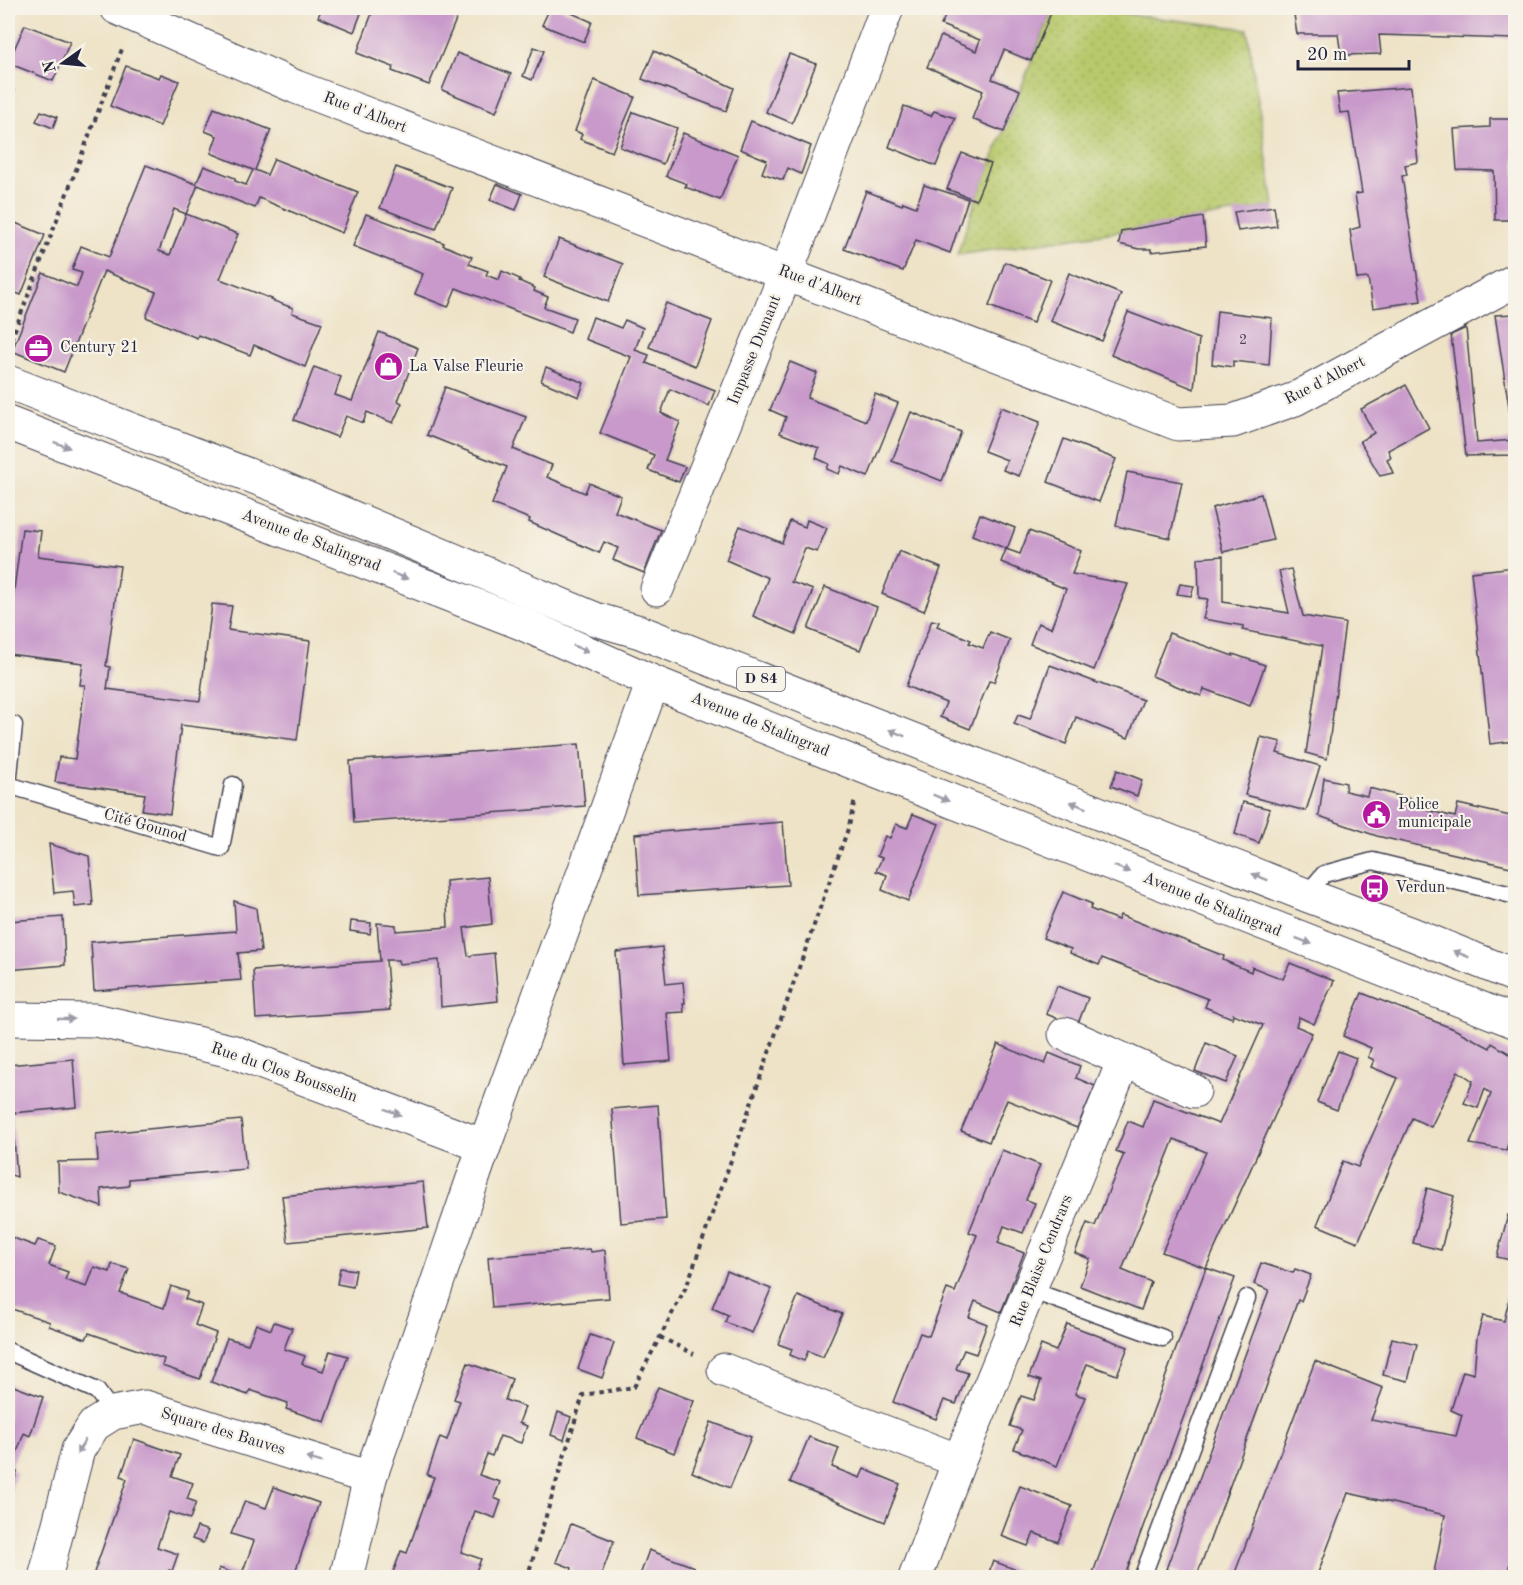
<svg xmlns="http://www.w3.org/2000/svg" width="1523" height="1585" font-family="'Old Standard TT',serif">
	<defs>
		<pattern id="grass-dots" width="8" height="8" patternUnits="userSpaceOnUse" patternTransform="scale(1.5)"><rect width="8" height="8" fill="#b7c96c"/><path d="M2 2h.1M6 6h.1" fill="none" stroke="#9dac5e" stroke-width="1.8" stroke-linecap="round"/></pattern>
	</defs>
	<rect width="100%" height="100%" fill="#f7f3e8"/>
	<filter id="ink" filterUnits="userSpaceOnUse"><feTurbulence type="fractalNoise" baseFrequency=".0167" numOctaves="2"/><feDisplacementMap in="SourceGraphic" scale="12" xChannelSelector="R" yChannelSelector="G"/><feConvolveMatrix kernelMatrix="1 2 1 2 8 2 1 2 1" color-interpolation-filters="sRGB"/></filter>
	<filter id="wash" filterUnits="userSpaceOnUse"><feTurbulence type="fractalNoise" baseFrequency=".008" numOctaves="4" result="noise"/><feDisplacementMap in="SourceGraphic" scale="24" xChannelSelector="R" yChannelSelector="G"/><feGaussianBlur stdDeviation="1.35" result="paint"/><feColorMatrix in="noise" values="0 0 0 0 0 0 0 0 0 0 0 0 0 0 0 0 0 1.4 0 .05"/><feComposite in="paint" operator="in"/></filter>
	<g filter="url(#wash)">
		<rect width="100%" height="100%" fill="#eee3c7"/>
		<!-- grass -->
		<polygon fill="url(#grass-dots)" stroke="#6c7654" stroke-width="1.5" points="1053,8 1078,8 1247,29 1274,206 1149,227 957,255 976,200"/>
		<g id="blocks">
			<!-- building -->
			<g fill="#c899ca">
				<polygon points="322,8 363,8 354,32 318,17"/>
				<polygon points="374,8 455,8 460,10 429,85 392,71 393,67 357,53"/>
				<polygon points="550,8 560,8 592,22 584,42 542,25"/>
				<polygon points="949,8 1053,8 1031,61 1004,50 992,79 1020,90 1004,132 972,119 983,91 927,67 941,36 976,51 980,40 941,25"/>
				<polygon points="1293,8 1515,8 1515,39 1379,35 1381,54 1341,55 1338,34 1297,34"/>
				<polygon points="25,25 70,42 53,81 8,63"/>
				<polygon points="534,47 544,51 532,80 523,76"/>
				<polygon points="654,51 734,88 726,111 642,79"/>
				<polygon points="457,53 511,74 496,112 442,90"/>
				<polygon points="789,54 816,64 792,123 766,112"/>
				<polygon points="126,66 159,78 161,74 179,81 160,126 110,106"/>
				<polygon points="594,80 635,97 612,152 580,139 582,134 575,131"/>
				<polygon points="8,86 14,90 8,104"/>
				<polygon points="1411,87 1418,162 1405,165 1407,175 1402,176 1421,301 1373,308 1368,278 1357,279 1350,230 1360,227 1355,194 1362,193 1349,112 1340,113 1337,93"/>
				<polygon points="904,106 931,116 934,111 955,118 936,166 889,147"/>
				<polygon points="214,108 271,130 255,170 267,175 274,159 358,192 342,233 259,198 255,208 198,185 186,214 174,209 159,251 170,255 186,214 238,234 220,279 272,299 271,300 293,308 292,313 322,323 305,367 254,345 250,355 198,335 197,338 146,317 156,292 104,271 64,372 12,351 43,273 77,287 82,273 72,270 81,246 109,257 146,165 196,184 204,166 235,178 235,181 246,185 253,170 211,153 217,136 205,131"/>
				<polygon points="41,111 57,117 53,128 36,121"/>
				<polygon points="633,112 677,128 663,164 620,147"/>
				<polygon points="1490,119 1515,119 1515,220 1495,220 1494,171 1457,170 1454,129 1490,127"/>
				<polygon points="751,121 811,146 801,174 788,168 783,180 762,173 767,160 740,149"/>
				<polygon points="683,133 738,155 720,200 685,187 687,184 666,176"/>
				<polygon points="962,153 991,164 976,200 947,189"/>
				<polygon points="396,167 452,188 436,229 380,208"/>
				<polygon points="497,184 522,194 516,210 490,200"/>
				<polygon points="924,185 968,199 950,253 916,240 903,271 844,249 866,191 902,205 903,202 916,207"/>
				<polygon points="1274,206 1277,226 1238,231 1234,212"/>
				<polygon points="366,214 444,243 443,245 472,257 469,264 488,271 486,275 499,280 502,271 520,279 519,281 535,288 534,291 548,297 544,307 575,318 570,332 456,288 448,307 415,294 423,274 353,246"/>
				<polygon points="1203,217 1206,246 1151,252 1151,249 1139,249 1119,244 1121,231"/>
				<polygon points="8,220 45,235 21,295 8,290"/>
				<polygon points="559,239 623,264 608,302 544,277"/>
				<polygon points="1005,262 1050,280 1033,323 989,306"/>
				<polygon points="1069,273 1121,294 1102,341 1050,321"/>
				<polygon points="666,303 712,321 695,366 649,347"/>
				<polygon points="1217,311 1272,318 1269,365 1233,361 1233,367 1212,364"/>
				<polygon points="1128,312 1199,339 1194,389 1111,355"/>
				<polygon points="1515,314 1515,455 1466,456 1451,335 1466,328 1477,443 1514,440 1495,315"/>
				<polygon points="593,317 621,328 625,320 643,328 635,350 649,355 646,363 715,390 709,406 670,389 661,413 680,422 665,460 685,467 679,482 648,470 654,455 600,433 631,357 585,339"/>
				<polygon points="379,332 418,348 398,401 402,403 393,423 367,412 363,423 346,416 337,437 294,420 314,367 341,377 335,395 352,401"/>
				<polygon points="790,362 817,373 807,398 866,421 875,394 898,403 868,477 842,466 839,474 827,469 829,464 816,458 819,448 780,433 786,417 770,410"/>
				<polygon points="546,367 584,383 579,397 541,381"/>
				<polygon points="1406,385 1429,428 1388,450 1391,457 1387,459 1393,473 1380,476 1360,441 1374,433 1361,409"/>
				<polygon points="445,387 526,417 513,449 552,465 547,477 585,493 589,483 621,496 615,512 661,530 644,573 613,560 618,548 604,542 599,553 529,522 530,519 492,504 507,467 427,435"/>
				<polygon points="1001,407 1040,422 1019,476 1003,470 1007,460 984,451"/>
				<polygon points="911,412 961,432 942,481 892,461"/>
				<polygon points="1064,439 1116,459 1099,502 1048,482"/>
				<polygon points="1127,472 1182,482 1170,538 1116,526"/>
				<polygon points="1261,494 1273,540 1223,552 1212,508"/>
				<polygon points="980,514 1015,528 1007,549 972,535"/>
				<polygon points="807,520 827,528 817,552 805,548 791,582 813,590 796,634 753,616 768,578 726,560 740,526 782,543 790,521 805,527"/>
				<polygon points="22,529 41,531 38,556 120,566 106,666 110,667 107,689 200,701 212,604 232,606 228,630 310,641 297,740 181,725 170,814 142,810 145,794 55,782 59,757 75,759 85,685 80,685 83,663 8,654 8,627 9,627"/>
				<polygon points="1029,531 1081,551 1072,574 1128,584 1094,670 1030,644 1038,623 1051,628 1066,589 1001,562 1006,549 1020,554"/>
				<polygon points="899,551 941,568 924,611 882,594"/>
				<polygon points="1223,556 1223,602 1289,613 1279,571 1291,569 1303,616 1345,623 1327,759 1306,753 1322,646 1242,630 1244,626 1203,619 1208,599 1199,598 1198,558"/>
				<polygon points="1515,567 1515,741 1490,744 1471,572"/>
				<polygon points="1180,584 1194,586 1191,596 1177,594"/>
				<polygon points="825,587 877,607 860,650 808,629"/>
				<polygon points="932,620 939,622 937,626 971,640 969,643 983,648 990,632 1010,640 994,682 989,681 970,729 940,717 946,703 906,686"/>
				<polygon points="1169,633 1233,656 1233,654 1265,665 1250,706 1204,689 1201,696 1152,676"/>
				<polygon points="1050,665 1143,700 1128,738 1076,717 1066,744 1014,724 1018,715 1030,719"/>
				<polygon points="1261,737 1281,742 1277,753 1320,766 1306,811 1245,795"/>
				<polygon points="579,744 585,806 354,823 350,761"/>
				<polygon points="1117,770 1142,780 1137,796 1111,786"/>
				<polygon points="1324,778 1346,783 1345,791 1367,796 1369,788 1411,799 1410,806 1455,817 1458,804 1515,817 1515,868 1377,836 1319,816"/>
				<polygon points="1243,802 1270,809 1259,843 1235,834"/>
				<polygon points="913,814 939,824 908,901 882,890 887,875 876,871 882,858 877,856 885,836 890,838 896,824 907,828"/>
				<polygon points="783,822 788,885 639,895 635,834"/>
				<polygon points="49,844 89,856 93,905 75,907 73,891 54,893"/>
				<polygon points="488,877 492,924 464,928 468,956 494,953 498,1001 441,1007 439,960 399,964 398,960 386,960 390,1010 256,1019 253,970 380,961 377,923 396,925 396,931 448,927 446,881"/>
				<polygon points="1063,892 1092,904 1090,909 1118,920 1120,915 1224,956 1223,960 1251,972 1252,967 1283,979 1290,963 1334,981 1314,1024 1299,1017 1296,1026 1312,1033 1206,1268 1162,1252 1206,1152 1174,1139 1122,1270 1151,1282 1141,1310 1080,1286 1090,1259 1075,1253 1087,1223 1095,1226 1113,1180 1124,1154 1116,1151 1128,1121 1143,1127 1153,1099 1219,1124 1263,1025 1233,1014 1232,1018 1205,1007 1208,999 1102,958 1099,965 1070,953 1071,949 1043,938"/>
				<polygon points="234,901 256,908 261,951 238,953 241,980 94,991 91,942 236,931"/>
				<polygon points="63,917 65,965 8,970 8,921"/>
				<polygon points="351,921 371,923 370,934 350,931"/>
				<polygon points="662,947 666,984 683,982 685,1003 683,1003 684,1012 667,1013 671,1061 624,1065 616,952"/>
				<polygon points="1057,986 1088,998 1077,1026 1046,1014"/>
				<polygon points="1362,993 1454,1029 1490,1048 1492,1043 1515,1057 1515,1124 1506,1150 1470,1144 1491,1094 1485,1089 1478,1108 1464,1103 1473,1081 1458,1071 1431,1127 1412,1118 1358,1242 1317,1225 1343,1161 1358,1167 1398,1078 1371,1067 1374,1060 1368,1057 1371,1048 1343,1036"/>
				<polygon points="1206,1043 1238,1056 1226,1083 1195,1071"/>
				<polygon points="998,1044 1045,1064 1049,1053 1080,1066 1076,1078 1095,1086 1077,1128 1007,1100 989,1142 961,1131"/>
				<polygon points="1338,1051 1356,1058 1337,1110 1317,1102"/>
				<polygon points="73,1059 77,1107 12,1113 17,1177 8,1174 8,1065"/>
				<polygon points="658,1105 666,1219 621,1223 612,1109"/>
				<polygon points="241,1120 246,1169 129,1179 129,1186 101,1189 102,1207 59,1192 58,1162 98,1161 96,1134"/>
				<polygon points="1002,1150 1040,1165 1026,1200 1035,1203 1023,1233 1004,1226 998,1243 1024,1253 1001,1312 975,1301 969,1317 987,1324 976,1354 964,1350 959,1361 956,1369 968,1373 956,1404 944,1400 936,1419 893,1402 920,1333 929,1336 947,1289 955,1292 977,1235 969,1232"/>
				<polygon points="423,1182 428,1228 288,1242 282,1196"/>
				<polygon points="1427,1188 1454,1196 1441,1250 1413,1243"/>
				<polygon points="1508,1215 1515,1218 1515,1261 1497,1257"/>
				<polygon points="8,1236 35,1246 38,1240 56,1246 49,1265 68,1272 65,1280 87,1287 94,1267 110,1272 112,1264 129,1269 120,1293 164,1308 171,1286 188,1292 185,1299 202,1305 195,1325 216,1333 200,1379 162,1366 164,1359 89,1333 86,1339 49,1326 50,1322 12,1309 11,1313 8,1312"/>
				<polygon points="590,1249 591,1252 605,1250 609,1298 492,1308 488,1257"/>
				<polygon points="1261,1263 1293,1273 1295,1269 1311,1275 1301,1301 1298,1300 1196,1578 1189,1578 1166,1569 1269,1290 1254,1284"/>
				<polygon points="340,1268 356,1270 353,1287 337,1284"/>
				<polygon points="1206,1268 1235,1278 1124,1578 1091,1578"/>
				<polygon points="727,1271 771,1289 752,1333 725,1322 728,1315 712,1308"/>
				<polygon points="1515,1274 1515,1536 1507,1578 1433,1578 1445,1515 1348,1493 1316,1578 1233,1578 1315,1361 1383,1388 1371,1420 1456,1436 1462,1415 1451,1410 1463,1371 1474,1374 1477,1337 1483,1316 1504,1321"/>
				<polygon points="798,1296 842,1314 823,1357 808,1351 804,1361 790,1355 792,1349 778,1344"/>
				<polygon points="274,1322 292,1328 284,1349 305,1356 302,1364 323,1371 330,1351 348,1356 325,1422 286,1409 288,1403 250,1390 248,1395 211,1382 227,1338 248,1344 256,1324 271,1330"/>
				<polygon points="1067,1324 1128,1347 1117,1375 1087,1364 1075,1394 1085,1397 1057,1466 1014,1449 1022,1430 1010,1426 1021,1396 1034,1400 1041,1381 1029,1377 1041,1345 1056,1351"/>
				<polygon points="590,1335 614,1343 602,1378 578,1369"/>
				<polygon points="1392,1338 1417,1344 1408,1381 1383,1375"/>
				<polygon points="468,1363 512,1379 505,1400 525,1407 519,1423 527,1426 521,1443 500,1436 492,1456 487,1454 479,1475 500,1482 494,1498 501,1501 495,1518 475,1511 461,1552 481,1559 474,1576 468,1574 467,1578 391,1578 401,1551 407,1553 434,1477 427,1475 440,1437 447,1440 460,1401 454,1399"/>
				<polygon points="8,1384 43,1397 30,1436 24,1433 11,1469 17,1472 8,1498"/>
				<polygon points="658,1387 694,1401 674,1453 637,1438"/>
				<polygon points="558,1412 571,1417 564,1440 551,1435"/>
				<polygon points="711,1422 751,1437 730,1488 692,1472"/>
				<polygon points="809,1437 839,1448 832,1467 860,1478 864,1469 900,1484 885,1522 790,1482"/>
				<polygon points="134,1439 180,1455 172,1476 193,1483 187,1499 196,1502 190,1519 169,1512 157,1547 178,1554 172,1571 169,1570 167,1578 92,1578 127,1479 121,1476"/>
				<polygon points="1020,1486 1072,1506 1058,1542 1034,1533 1028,1546 1001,1536"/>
				<polygon points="274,1487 319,1503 293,1578 216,1578 219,1568 241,1576 254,1541 231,1534 245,1501 266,1508"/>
				<polygon points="571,1524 614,1541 600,1578 576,1578 570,1575 572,1568 556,1562"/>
				<polygon points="197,1527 208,1531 203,1543 192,1539"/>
				<polygon points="649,1550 694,1567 690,1578 639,1578"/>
				<polygon points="993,1561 1035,1577 1035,1578 987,1578"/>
			</g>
		</g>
	</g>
	<g filter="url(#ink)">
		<use href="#blocks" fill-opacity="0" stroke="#413f50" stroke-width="1.5"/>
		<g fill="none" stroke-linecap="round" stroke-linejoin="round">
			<defs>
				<g id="lane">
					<polyline points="8,724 14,725 8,785"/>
					<polyline points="8,785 221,848 233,785"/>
					<polyline points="1306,895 1324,874 1373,861 1516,896"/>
					<polyline points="1030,1290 1163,1338"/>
					<polyline points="8,1351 97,1391 113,1413"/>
					<polyline points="1142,1578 1247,1298"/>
				</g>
				<g id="street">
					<polyline points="117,8 296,87 1178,424 1233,421 1295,399 1516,280"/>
					<polyline points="657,589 786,273 887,8"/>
					<polyline points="8,1019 95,1020 231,1051 484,1146"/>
					<polyline points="1065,1034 1194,1091"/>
					<polyline points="724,1370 959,1461"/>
					<polyline points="45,1578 78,1450 94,1425 113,1413 145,1407 370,1478"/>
					<polyline points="346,1578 370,1478 479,1161 653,682"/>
					<polyline points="915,1578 959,1461 1124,1060"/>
				</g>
				<g id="primary">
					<polyline points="8,382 277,486 595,619 640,632 1306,895 1412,934 1516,976"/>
					<polyline points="8,423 521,623 653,682 862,766 1516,1022"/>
				</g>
			</defs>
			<!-- lane casing -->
			<use href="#lane" stroke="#413f50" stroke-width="19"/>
			<!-- street casing -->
			<use href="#street" stroke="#413f50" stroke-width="35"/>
			<!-- primary casing -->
			<use href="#primary" stroke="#413f50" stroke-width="35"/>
			<!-- path -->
			<g stroke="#413f50" stroke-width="4" stroke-dasharray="4.5 4.5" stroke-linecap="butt">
				<polyline points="8,348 122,49"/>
				<polyline points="660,1337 694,1354"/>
				<polyline points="527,1578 583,1395 634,1387 687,1285 849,826 855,799"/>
			</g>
			<!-- lane -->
			<use href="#lane" stroke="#fff" stroke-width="16"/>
			<!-- street -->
			<use href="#street" stroke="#fff" stroke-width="33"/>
			<!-- primary -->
			<use href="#primary" stroke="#fff" stroke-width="33"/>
		</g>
		<!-- one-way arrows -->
		<defs><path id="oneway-solid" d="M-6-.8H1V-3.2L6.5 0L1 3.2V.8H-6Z" transform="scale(1.5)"/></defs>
		<g fill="#9c9ca7">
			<use href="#oneway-solid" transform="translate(62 445) rotate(21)"/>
			<use href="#oneway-solid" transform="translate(400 576) rotate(21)"/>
			<use href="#oneway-solid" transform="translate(581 649) rotate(24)"/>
			<use href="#oneway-solid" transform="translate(897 733) rotate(-158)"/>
			<use href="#oneway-solid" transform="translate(941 798) rotate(22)"/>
			<use href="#oneway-solid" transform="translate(1078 805) rotate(-158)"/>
			<use href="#oneway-solid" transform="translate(1122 869) rotate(22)"/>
			<use href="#oneway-solid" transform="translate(1260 877) rotate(-158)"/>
			<use href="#oneway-solid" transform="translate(1304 941) rotate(21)"/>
			<use href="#oneway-solid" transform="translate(1461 954) rotate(-158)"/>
			<use href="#oneway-solid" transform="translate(66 1019) rotate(1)"/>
			<use href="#oneway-solid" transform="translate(393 1112) rotate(21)"/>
			<use href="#oneway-solid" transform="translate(81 1447) rotate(118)"/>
			<use href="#oneway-solid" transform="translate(314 1460) rotate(-163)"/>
		</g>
	</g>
	<!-- icons -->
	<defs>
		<symbol id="office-disc" viewBox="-11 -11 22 22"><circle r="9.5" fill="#b5179e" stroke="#f7f3e8"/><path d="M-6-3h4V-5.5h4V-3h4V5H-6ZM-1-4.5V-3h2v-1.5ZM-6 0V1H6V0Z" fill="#fff"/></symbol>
		<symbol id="shop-disc" viewBox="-11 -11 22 22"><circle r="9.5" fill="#b5179e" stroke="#f7f3e8"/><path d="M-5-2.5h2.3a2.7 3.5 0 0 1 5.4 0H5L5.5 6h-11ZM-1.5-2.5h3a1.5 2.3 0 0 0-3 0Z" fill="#fff"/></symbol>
		<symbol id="civic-disc" viewBox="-11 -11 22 22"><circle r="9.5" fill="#b5179e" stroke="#f7f3e8"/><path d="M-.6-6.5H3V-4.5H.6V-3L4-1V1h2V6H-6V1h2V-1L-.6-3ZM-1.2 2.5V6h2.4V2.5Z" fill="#fff"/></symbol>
		<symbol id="bus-disc" viewBox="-11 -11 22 22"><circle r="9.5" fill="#b5179e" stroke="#f7f3e8"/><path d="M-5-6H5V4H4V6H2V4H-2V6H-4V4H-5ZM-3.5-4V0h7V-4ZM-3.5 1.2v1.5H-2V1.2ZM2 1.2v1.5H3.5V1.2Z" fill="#fff"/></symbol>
	</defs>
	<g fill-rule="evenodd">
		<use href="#office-disc" x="22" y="332" width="33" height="33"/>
		<use href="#shop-disc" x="372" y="350" width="33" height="33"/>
		<use href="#civic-disc" x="1360" y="798" width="33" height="33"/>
		<use href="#bus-disc" x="1358" y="872" width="33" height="33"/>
	</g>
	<g text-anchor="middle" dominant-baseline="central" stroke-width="4.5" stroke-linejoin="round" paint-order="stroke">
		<!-- number labels -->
		<g font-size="14" fill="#4c405f">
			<text x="1243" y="340">2</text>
		</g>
		<!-- shield labels -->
		<rect fill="#f7f3e8" stroke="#62616f" stroke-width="1.5" x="737" y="667" width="48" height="24" rx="4.5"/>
		<g font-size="15" font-weight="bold" fill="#22223b">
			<text x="761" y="679">D 84</text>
		</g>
		<!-- street labels -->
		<g font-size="16" fill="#22223b" stroke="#f7f3e8">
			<text transform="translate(365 113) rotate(21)">Rue d'Albert</text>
			<text transform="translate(820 286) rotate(21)">Rue d'Albert</text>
			<text transform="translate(755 350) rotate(-68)">Impasse Dumant</text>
			<text transform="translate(1325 381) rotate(-27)">Rue d'Albert</text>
			<text transform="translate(311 541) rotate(21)">Avenue de Stalingrad</text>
			<text transform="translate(760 725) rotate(22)">Avenue de Stalingrad</text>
			<text transform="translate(145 826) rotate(16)">Cité Gounod</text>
			<text transform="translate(1212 905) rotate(22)">Avenue de Stalingrad</text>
			<text transform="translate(284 1073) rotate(19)">Rue du Clos Bousselin</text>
			<text transform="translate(1042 1261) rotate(-68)">Rue Blaise Cendrars</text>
			<text transform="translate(223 1432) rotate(17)">Square des Bauves</text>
		</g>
		<!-- poi labels -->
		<g font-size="16" fill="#22223b" stroke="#f7f3e8" text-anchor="start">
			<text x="60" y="348">Century 21</text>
			<text x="409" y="367">La Valse Fleurie</text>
			<text x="1398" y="805">Police<tspan x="1398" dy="18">municipale</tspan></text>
			<text x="1395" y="888">Verdun</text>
		</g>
	</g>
	<!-- margin -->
	<rect width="1523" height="1585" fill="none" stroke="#f7f3e8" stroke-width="30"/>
	<!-- north arrow -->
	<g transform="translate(63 63) rotate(255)" stroke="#f7f3e8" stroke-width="4.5" paint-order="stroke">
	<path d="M0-4.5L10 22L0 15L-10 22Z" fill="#22223b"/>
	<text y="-9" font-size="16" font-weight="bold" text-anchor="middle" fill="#22223b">N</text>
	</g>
	<!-- scale -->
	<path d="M1298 60v9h111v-9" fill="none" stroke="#22223b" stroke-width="3"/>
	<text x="1307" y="60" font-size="18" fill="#22223b" stroke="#f7f3e8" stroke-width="4.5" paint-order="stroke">20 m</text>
</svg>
